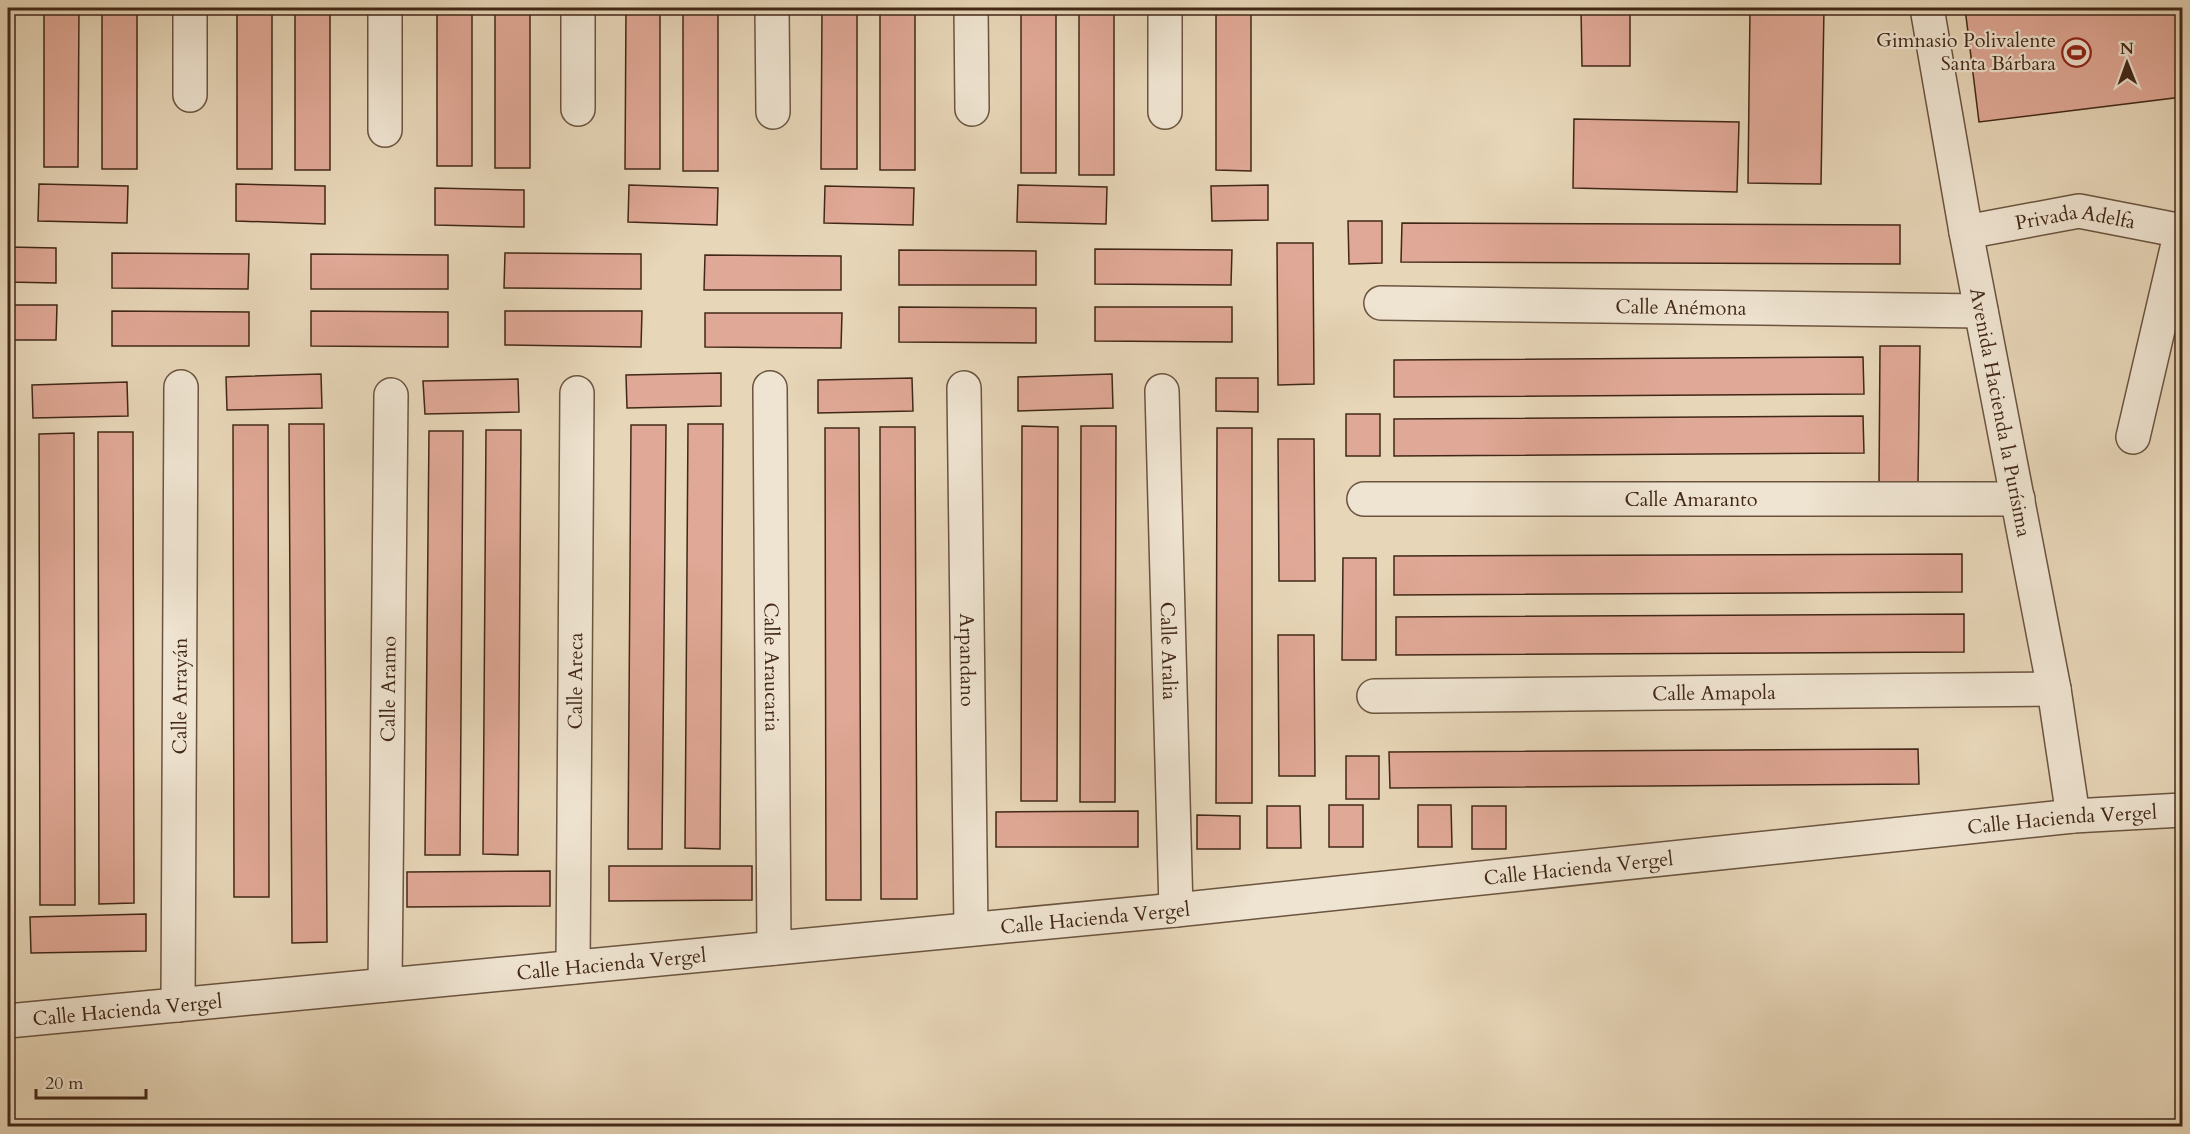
<svg xmlns="http://www.w3.org/2000/svg" width="2190" height="1134" font-family="Cardo,serif">
	<rect width="100%" height="100%" fill="#e7d6b8"/>
	<filter id="stains"><feTurbulence type="fractalNoise" baseFrequency=".00333" numOctaves="4"/><feColorMatrix values="0 0 0 0 .2 0 0 0 0 .09 0 0 0 0 .02 0 0 0 .5 -.17"/></filter>
	<radialGradient id="worn" r=".72"><stop offset=".6" stop-color="#630" stop-opacity="0"/><stop offset="1" stop-color="#630" stop-opacity=".3"/></radialGradient>
	<!-- building -->
	<g fill="#e0a896" stroke="#422817" stroke-width="1.5">
		<polygon points="44,8 79,8 78,167 44,167"/>
		<rect x="102" y="8" width="35" height="161"/>
		<rect x="237" y="8" width="35" height="161"/>
		<rect x="295" y="8" width="35" height="162"/>
		<rect x="437" y="8" width="35" height="158"/>
		<rect x="495" y="8" width="35" height="160"/>
		<polygon points="626,8 660,8 660,169 625,169"/>
		<rect x="683" y="8" width="35" height="163"/>
		<polygon points="822,8 857,8 857,169 821,169"/>
		<rect x="880" y="8" width="35" height="162"/>
		<rect x="1021" y="8" width="35" height="165"/>
		<rect x="1079" y="8" width="35" height="167"/>
		<polygon points="1216,8 1251,8 1251,171 1216,170"/>
		<polygon points="1581,8 1630,8 1630,66 1582,66"/>
		<polygon points="1750,8 1824,8 1821,184 1748,183"/>
		<polygon points="1965,8 2182,8 2182,97 1979,122"/>
		<polygon points="1574,119 1739,122 1737,192 1573,188"/>
		<polygon points="39,184 128,186 127,223 38,221"/>
		<polygon points="236,184 325,186 325,224 236,221"/>
		<polygon points="629,185 718,188 717,225 628,222"/>
		<polygon points="1018,185 1107,187 1106,224 1017,222"/>
		<polygon points="1268,185 1268,220 1212,221 1211,186"/>
		<polygon points="825,186 914,188 913,225 824,223"/>
		<polygon points="435,188 524,190 524,227 435,225"/>
		<polygon points="1348,221 1382,221 1382,263 1349,264"/>
		<polygon points="1402,223 1900,225 1900,264 1401,262"/>
		<polygon points="1277,243 1313,243 1314,384 1278,385"/>
		<polygon points="8,247 56,248 56,283 8,282"/>
		<polygon points="1095,249 1232,250 1231,285 1095,284"/>
		<polygon points="899,250 1036,251 1036,285 899,285"/>
		<polygon points="112,253 249,254 248,289 112,288"/>
		<polygon points="505,253 641,254 641,289 504,288"/>
		<polygon points="311,254 448,255 448,289 311,289"/>
		<polygon points="705,255 841,256 841,290 704,290"/>
		<polygon points="8,305 57,305 56,340 8,340"/>
		<polygon points="899,307 1036,308 1036,343 899,342"/>
		<polygon points="1095,307 1232,307 1232,342 1095,341"/>
		<polygon points="112,311 249,312 249,346 112,346"/>
		<polygon points="311,311 448,312 448,347 311,346"/>
		<polygon points="505,311 642,311 641,347 505,345"/>
		<polygon points="705,313 842,313 841,348 705,347"/>
		<polygon points="1880,346 1920,346 1918,482 1879,482"/>
		<polygon points="1863,357 1864,394 1394,397 1394,360"/>
		<polygon points="721,373 721,406 627,408 626,375"/>
		<polygon points="321,374 322,408 227,410 226,377"/>
		<polygon points="1112,374 1113,408 1018,411 1018,377"/>
		<polygon points="912,378 913,411 818,413 818,380"/>
		<polygon points="1216,378 1258,378 1258,412 1216,411"/>
		<polygon points="518,379 519,412 425,414 423,381"/>
		<polygon points="127,382 128,416 33,418 32,385"/>
		<rect x="1346" y="414" width="34" height="42"/>
		<polygon points="1863,416 1864,453 1394,456 1394,419"/>
		<polygon points="289,424 324,424 327,942 292,943"/>
		<polygon points="688,424 723,424 720,849 685,848"/>
		<polygon points="233,425 268,425 269,897 234,897"/>
		<polygon points="631,425 666,425 662,849 628,849"/>
		<polygon points="1022,426 1058,427 1057,801 1021,801"/>
		<polygon points="1081,426 1116,426 1115,802 1080,802"/>
		<polygon points="880,427 915,427 917,899 881,899"/>
		<polygon points="825,428 859,428 861,900 826,900"/>
		<polygon points="1217,428 1252,428 1252,803 1216,803"/>
		<polygon points="486,430 521,430 518,855 483,854"/>
		<polygon points="429,431 463,431 460,855 425,855"/>
		<polygon points="98,432 133,432 134,903 99,904"/>
		<polygon points="74,433 75,905 40,905 39,434"/>
		<polygon points="1278,439 1314,439 1315,581 1279,581"/>
		<polygon points="1962,554 1962,592 1394,595 1394,556"/>
		<polygon points="1343,558 1376,558 1376,660 1342,660"/>
		<polygon points="1964,614 1964,652 1396,655 1396,617"/>
		<polygon points="1278,635 1314,635 1315,776 1279,776"/>
		<polygon points="1918,749 1919,784 1390,788 1389,752"/>
		<rect x="1346" y="756" width="33" height="43"/>
		<rect x="1329" y="805" width="34" height="42"/>
		<polygon points="1418,805 1451,805 1452,847 1418,847"/>
		<polygon points="1267,806 1300,806 1301,848 1267,848"/>
		<rect x="1472" y="806" width="34" height="43"/>
		<polygon points="1138,811 1138,847 996,847 996,812"/>
		<polygon points="1197,815 1240,816 1240,849 1197,849"/>
		<polygon points="609,866 752,866 752,900 609,901"/>
		<polygon points="550,871 550,906 407,907 407,872"/>
		<polygon points="146,914 146,951 31,953 30,917"/>
	</g>
	<g fill="none" stroke-linecap="round" stroke-linejoin="round">
		<defs>
			<g id="minor">
				<polyline points="190,8 190,95"/>
				<polyline points="578,8 578,109"/>
				<polyline points="772,8 773,112"/>
				<polyline points="971,8 972,109"/>
				<polyline points="1165,112 1165,8"/>
				<polyline points="385,130 385,8"/>
				<path id="s1" d="M1966 232 2079 211 2182 231"/>
				<path id="s2" d="M1381 303 1981 311"/>
				<path id="s3" d="M770 388 774 948"/>
				<path id="s4" d="M964 388 971 929"/>
				<path id="s5" d="M1162 391 1176 910"/>
				<polyline points="2133,437 2181,231"/>
				<path id="s6" d="M1364 499H2018"/>
				<path id="s7" d="M1374 696 2054 689"/>
				<path id="s8" d="M573 967 577 393"/>
				<path id="s9" d="M385 985 391 395"/>
				<path id="s10" d="M178 1005 181 387"/>
			</g>
			<g id="tertiary">
				<path id="s11" d="M1927 8 1966 232 2054 689 2073 816"/>
				<path id="s12" d="M8 1021 1176 910 2073 816 2182 810"/>
			</g>
		</defs>
		<!-- minor casing -->
		<use href="#minor" stroke="#6b543f" stroke-width="36"/>
		<!-- tertiary casing -->
		<use href="#tertiary" stroke="#6b543f" stroke-width="36"/>
		<!-- minor -->
		<use href="#minor" stroke="#efe4d1" stroke-width="33"/>
		<!-- tertiary -->
		<use href="#tertiary" stroke="#efe4d1" stroke-width="33"/>
	</g>
	<!-- icons -->
	<defs>
		<symbol id="stadium-ring" viewBox="-11 -11 22 22"><circle r="9.5" fill="#efe4d1" stroke="#8f2418" stroke-width="1.5"/><path d="M0-5a6.5 5 0 1 0 0 10a6.5 5 0 1 0 0-10ZM-3.5-1.8h7v3.6h-7Z" fill="#8f2418"/></symbol>
	</defs>
	<g fill-rule="evenodd">
		<use href="#stadium-ring" x="2060" y="36" width="33" height="33"/>
	</g>
	<g text-anchor="middle" dominant-baseline="central" stroke-width="4.5" stroke-linejoin="round" paint-order="stroke">
		<!-- poi labels -->
		<g font-size="20" fill="#422817" stroke="#efe4d1" text-anchor="end">
			<text x="2056" y="40">Gimnasio Polivalente<tspan x="2056" dy="23">Santa Bárbara</tspan></text>
		</g>
		<!-- street labels -->
		<g font-size="20" fill="#422817" stroke="#efe4d1">
			<text stroke="none"><textPath href="#s1" startOffset="111">Privada Adelfa</textPath></text>
			<text stroke="none"><textPath href="#s2" startOffset="300">Calle Anémona</textPath></text>
			<text stroke="none"><textPath href="#s11" startOffset="411">Avenida Hacienda la Purísima</textPath></text>
			<text stroke="none"><textPath href="#s6" startOffset="327">Calle Amaranto</textPath></text>
			<text stroke="none"><textPath href="#s5" startOffset="260">Calle Aralia</textPath></text>
			<text stroke="none"><textPath href="#s4" startOffset="272">Arpandano</textPath></text>
			<text stroke="none"><textPath href="#s3" startOffset="279">Calle Araucaria</textPath></text>
			<text stroke="none"><textPath href="#s8" startOffset="286">Calle Areca</textPath></text>
			<text stroke="none"><textPath href="#s9" startOffset="296">Calle Aramo</textPath></text>
			<text stroke="none"><textPath href="#s7" startOffset="340">Calle Amapola</textPath></text>
			<text stroke="none"><textPath href="#s10" startOffset="309">Calle Arrayán</textPath></text>
			<text stroke="none"><textPath href="#s12" startOffset="2064">Calle Hacienda Vergel</textPath></text>
			<text stroke="none"><textPath href="#s12" startOffset="1578">Calle Hacienda Vergel</textPath></text>
			<text stroke="none"><textPath href="#s12" startOffset="1092">Calle Hacienda Vergel</textPath></text>
			<text stroke="none"><textPath href="#s12" startOffset="606">Calle Hacienda Vergel</textPath></text>
			<text stroke="none"><textPath href="#s12" startOffset="120">Calle Hacienda Vergel</textPath></text>
		</g>
	</g>
	<!-- margin -->
	<rect width="2190" height="1134" fill="none" stroke="#e7d6b8" stroke-width="30"/>
	<rect x="9" y="9" width="2172" height="1116" fill="none" stroke="#422817" stroke-width="3"/>
	<rect x="15" y="15" width="2160" height="1104" fill="none" stroke="#422817" stroke-width="1.5"/>
	<!-- north arrow -->
	<g transform="translate(2127 63) rotate(359)" stroke="#efe4d1" stroke-width="4.5" paint-order="stroke">
	<path d="M0-4.5L10 22L0 15L-10 22Z" fill="#422817"/>
	<text y="-9" font-size="16" font-weight="bold" text-anchor="middle" fill="#422817">N</text>
	</g>
	<!-- scale -->
	<path d="M36 1089v9h110v-9" fill="none" stroke="#422817" stroke-width="3"/>
	<text x="45" y="1089" font-size="18" fill="#422817" stroke="#efe4d1" stroke-width="4.5" paint-order="stroke">20 m</text>
	<rect width="100%" height="100%" filter="url(#stains)"/>
	<rect width="100%" height="100%" fill="url(#worn)"/>
</svg>
